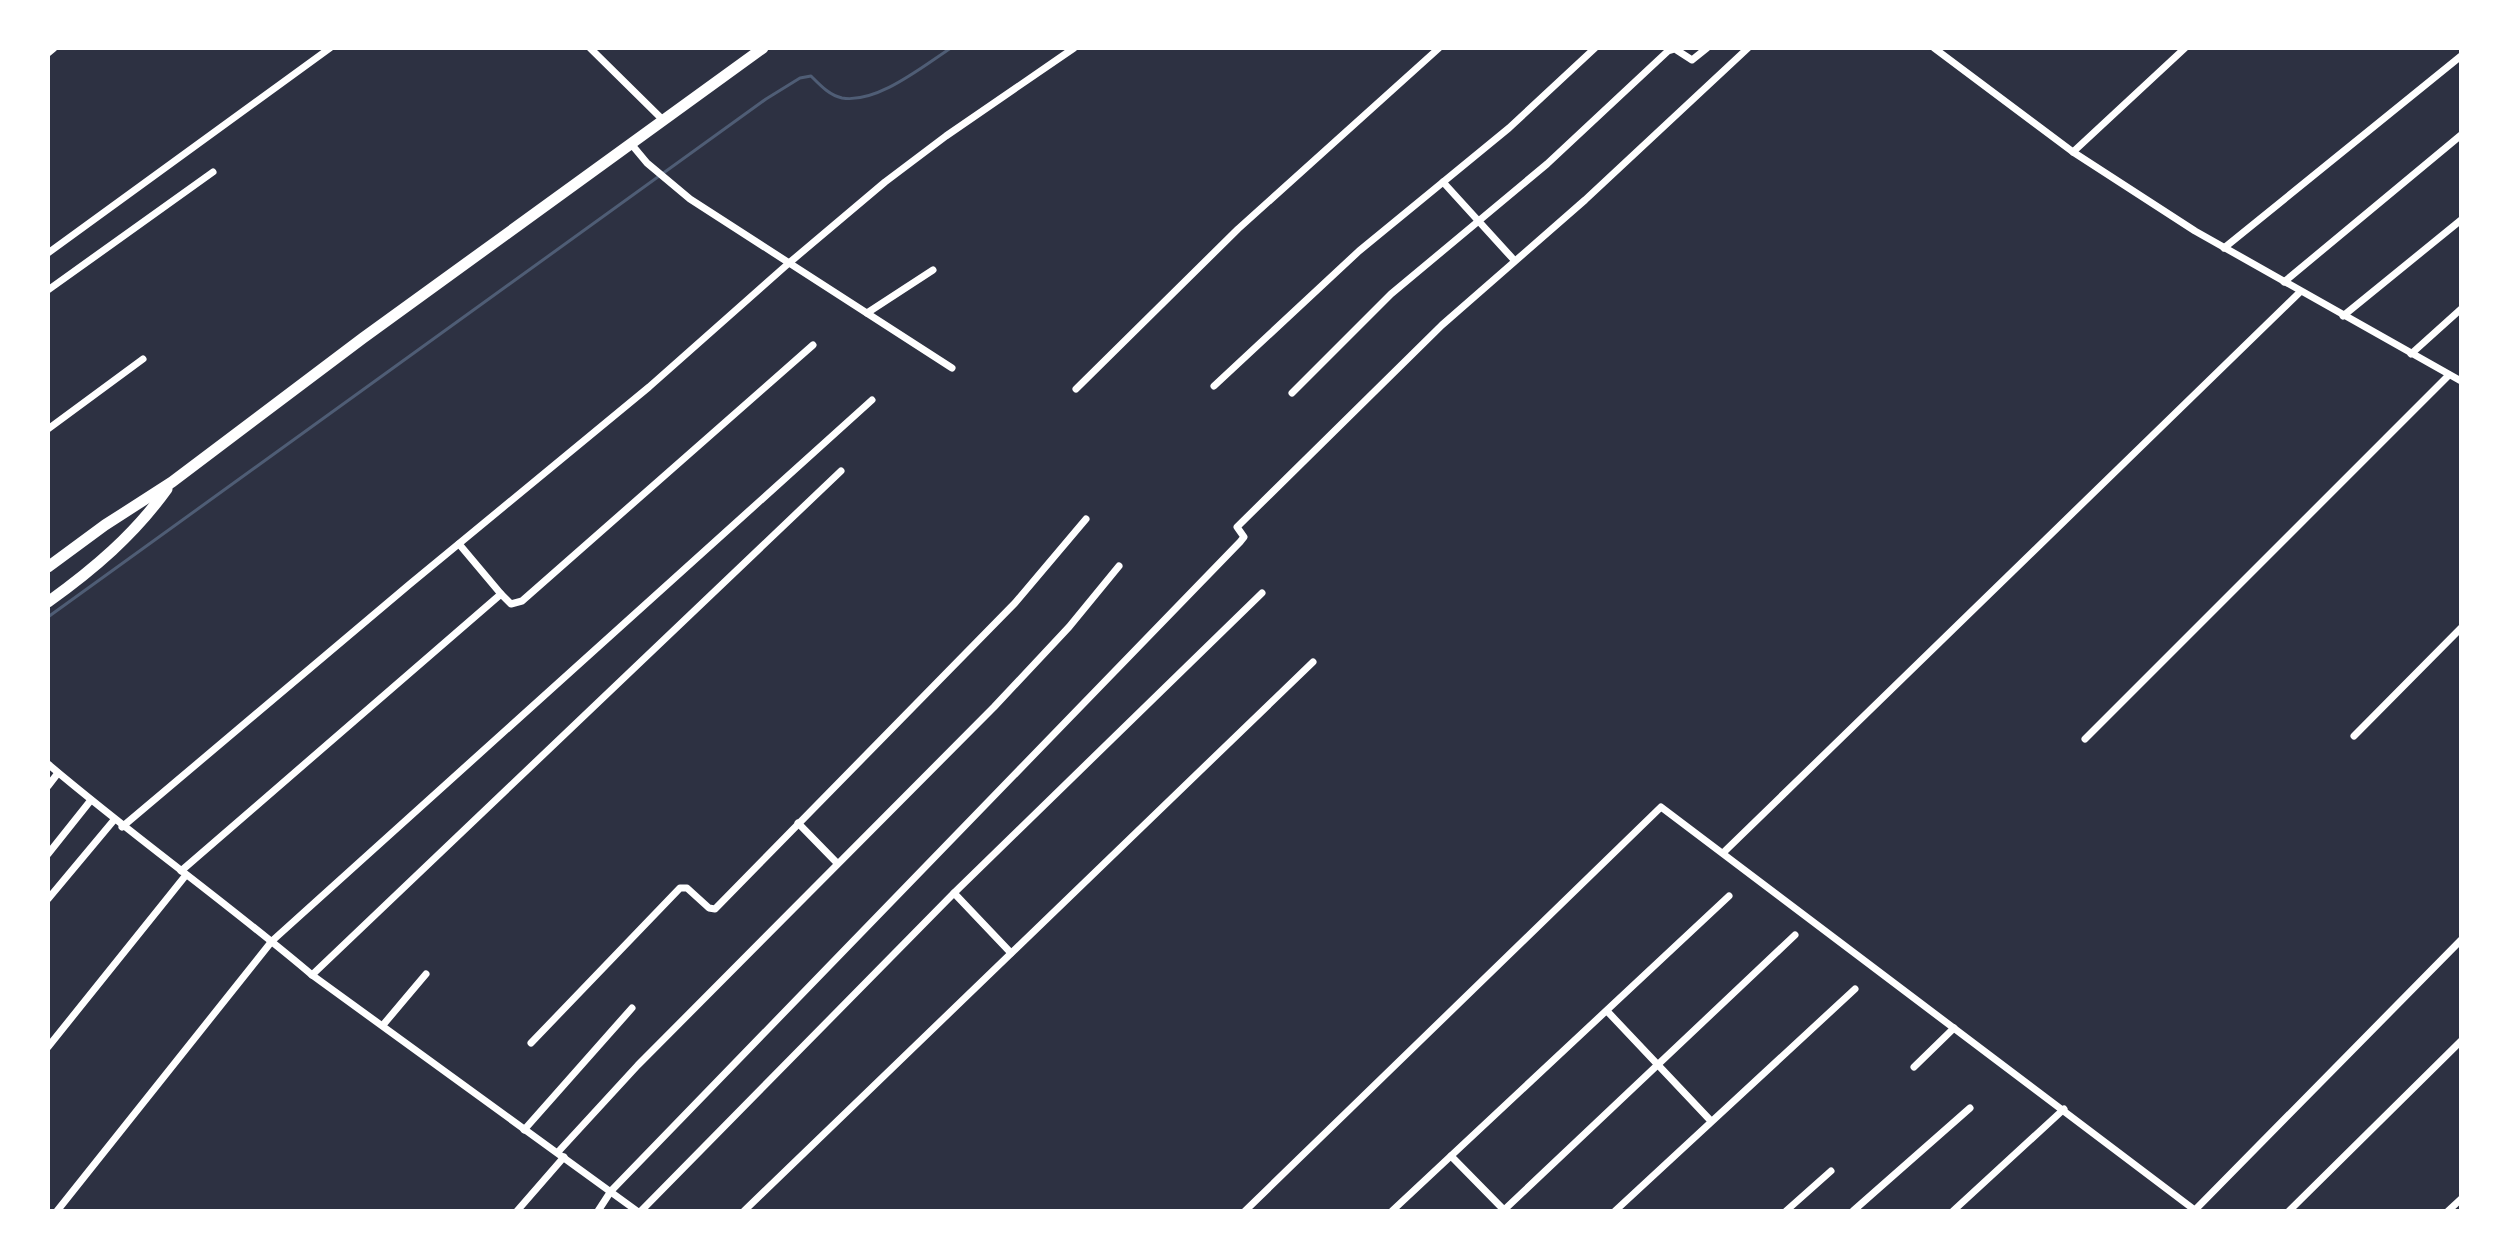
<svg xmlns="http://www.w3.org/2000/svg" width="2509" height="1259" font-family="'Fira Sans Condensed',sans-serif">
	<rect width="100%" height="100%" fill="#2d3142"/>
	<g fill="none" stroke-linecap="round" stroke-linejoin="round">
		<!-- stream -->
		<path stroke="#4f5d75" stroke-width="3" d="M48 617 766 99 800 78 811 76C820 85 829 95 842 98 877 104 923 66 951 48"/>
		<!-- minor -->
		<g stroke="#fff" stroke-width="7">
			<polyline points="590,48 664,121"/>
			<polyline points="1934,48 2073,152 2195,231 2461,381"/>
			<polyline points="48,53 54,48"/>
			<polyline points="632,145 647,163 690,199 952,368"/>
			<polyline points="2073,152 2185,48"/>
			<polyline points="1443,182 1514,260"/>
			<polyline points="2224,248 2461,56"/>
			<polyline points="48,253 330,48"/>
			<polyline points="2284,282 2461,135"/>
			<polyline points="48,290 213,172"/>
			<polyline points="867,313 933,270"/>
			<polyline points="2343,316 2461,220"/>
			<polyline points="2411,354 2461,309"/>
			<polyline points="1214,386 1359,251 1509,128 1595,48"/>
			<polyline points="1076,389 1238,229 1439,48"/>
			<polyline points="1292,393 1391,294 1547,164 1668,51 1675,49 1692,60 1707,48"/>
			<polyline points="48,429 143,359"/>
			<polyline points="459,544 501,594"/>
			<polyline points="2354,736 2461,628"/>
			<polyline points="2085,739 2449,375"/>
			<path d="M48 764C134 837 226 902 312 975L637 1211"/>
			<polyline points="48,786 58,773"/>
			<polyline points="798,823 837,863"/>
			<polyline points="122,827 410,584 649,387 789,263 885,182 946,136 1074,48"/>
			<polyline points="1724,852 2300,292"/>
			<polyline points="48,854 91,800"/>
			<polyline points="181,871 501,594 511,604 522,601 813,345"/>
			<polyline points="954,893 1011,953"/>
			<polyline points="48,899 114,820"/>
			<polyline points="312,975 841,471"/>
			<polyline points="1607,1011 1711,1121"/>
			<polyline points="383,1025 426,974"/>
			<polyline points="531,1043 680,888 687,888 709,908 715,909 1015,603 1086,519"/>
			<polyline points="48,1047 186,875"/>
			<polyline points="1914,1067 1954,1028"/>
			<polyline points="524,1130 632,1008"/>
			<polyline points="558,1152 638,1065 994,707 1069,627 1119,566"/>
			<polyline points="1451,1156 1505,1211"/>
			<polyline points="57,1211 272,941 872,400"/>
			<polyline points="517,1211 564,1157"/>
			<polyline points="598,1211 611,1191 1240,542 1244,537 1237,527 1442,325 1585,200 1748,48"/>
			<polyline points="641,1211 954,893 1262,593"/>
			<polyline points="744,1211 1313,662"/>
			<polyline points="1245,1211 1661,807 2196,1211"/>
			<polyline points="1392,1211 1729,896"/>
			<polyline points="1503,1211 1795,935"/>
			<polyline points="1615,1211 1855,989"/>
			<polyline points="1786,1211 1831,1171"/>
			<polyline points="1853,1211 1970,1108"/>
			<polyline points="1953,1211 2064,1109"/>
			<polyline points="2194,1211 2461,940"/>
			<polyline points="2289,1211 2461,1041"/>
			<polyline points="2448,1211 2461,1199"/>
		</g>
		<!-- trunk -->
		<g stroke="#fff" stroke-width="11">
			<polyline points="48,567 105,525 172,482 363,338 763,48"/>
			<path d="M48 602C94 569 134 535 167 489"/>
		</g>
	</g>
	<!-- border -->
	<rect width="2509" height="1259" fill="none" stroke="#ffffff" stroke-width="100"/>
</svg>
